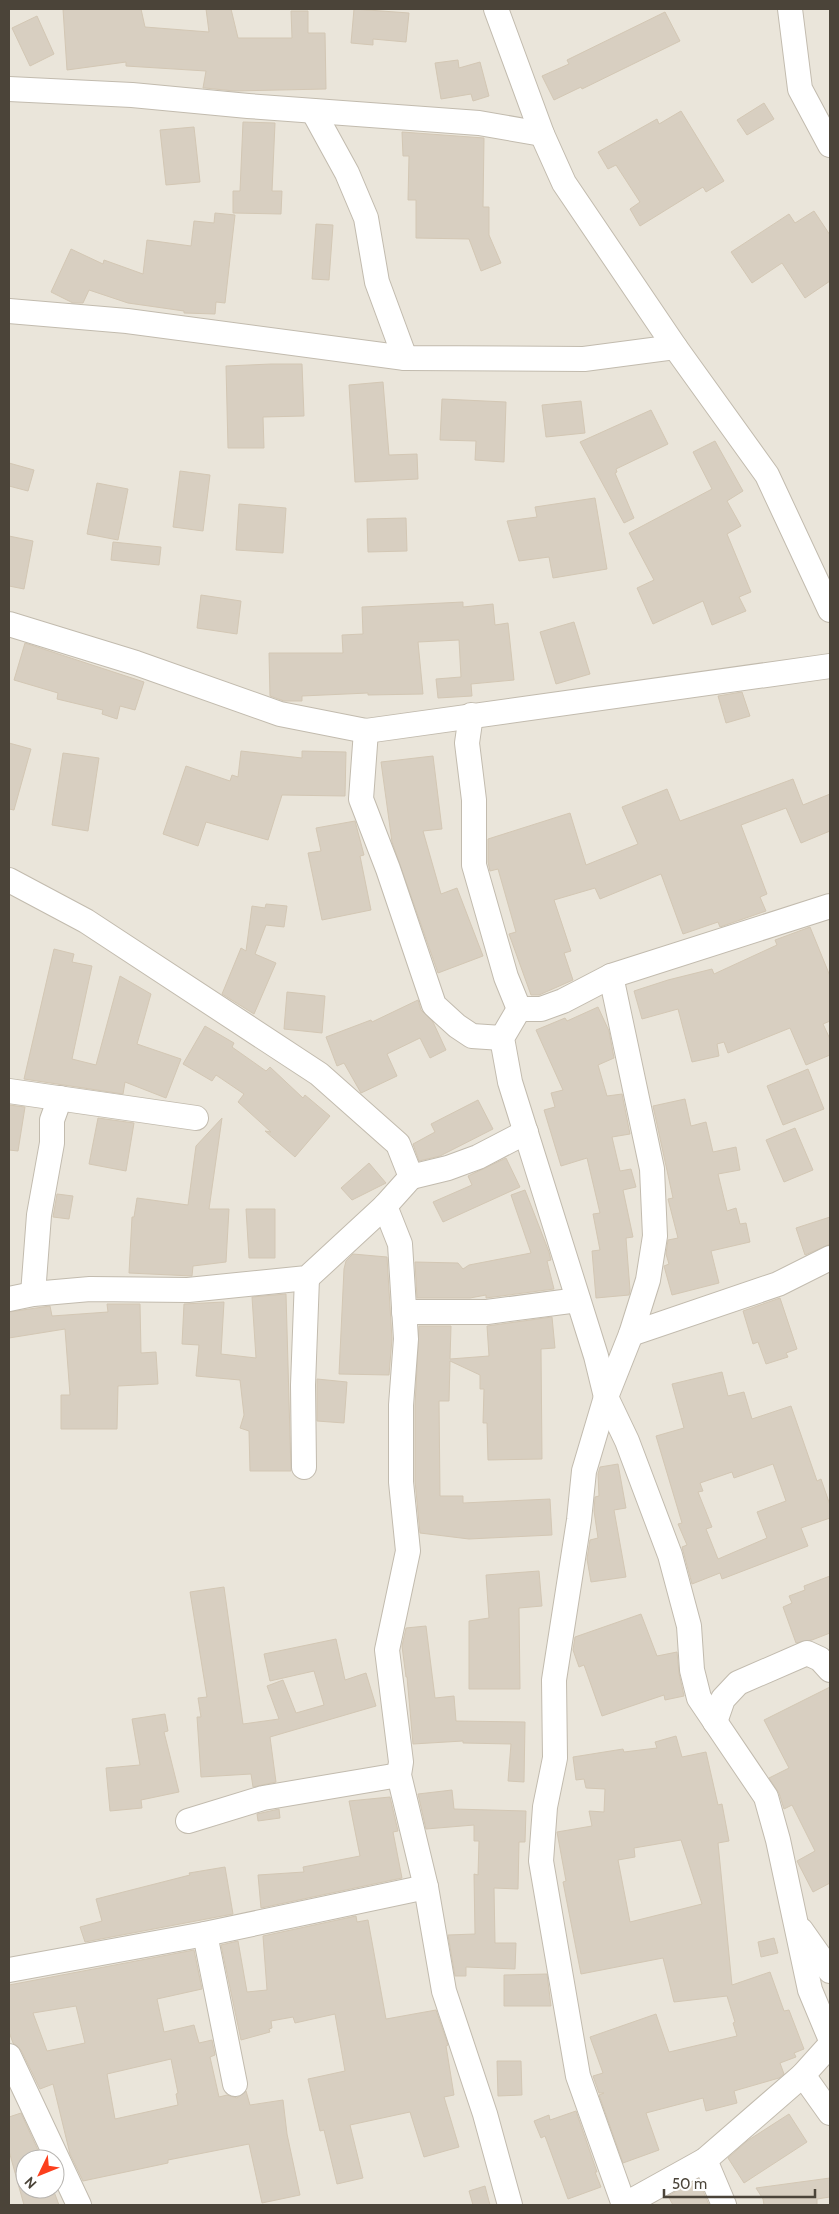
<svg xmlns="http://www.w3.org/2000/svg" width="839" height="2214" font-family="Cabin,sans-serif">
	<rect width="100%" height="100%" fill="#f6f3ec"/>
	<!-- residential -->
	<path fill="#eae5da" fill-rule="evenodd" d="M9 9H830V2205H9ZM25 2159H55V2189H25Z"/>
	<!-- building -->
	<g fill="#d8cfc1" stroke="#d3c7b4" fill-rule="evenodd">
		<polygon points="63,9 141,9 145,27 209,32 206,9 231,9 238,38 292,38 291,11 308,11 308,33 325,33 326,89 234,91 205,88 203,88 206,71 126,66 126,62 67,70"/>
		<polygon points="354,9 409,13 406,42 373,39 373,45 351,43"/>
		<polygon points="665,12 680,41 582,89 581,87 554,100 542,76 569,64 567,60"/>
		<polygon points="37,16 54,54 30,66 12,28"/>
		<polygon points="458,60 459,68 480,62 489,96 473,101 471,94 441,99 435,63"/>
		<polygon points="764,103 774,119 747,135 737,120"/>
		<polygon points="681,111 724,181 706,192 703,187 640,226 630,209 640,202 616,165 608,169 598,152 657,119 659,124"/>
		<polygon points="243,122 275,123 272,191 282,191 281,214 233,213 233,191 240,191"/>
		<polygon points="194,127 200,182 166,185 160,130"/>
		<polygon points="402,132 484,138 483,207 489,207 489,235 501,263 481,271 469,239 416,238 416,200 408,200 409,156 403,156"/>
		<polygon points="814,211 830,235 830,281 805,298 782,263 752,283 731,252 789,214 795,223"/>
		<polygon points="215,213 235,215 225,303 216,302 215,314 184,313 184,311 128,303 89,290 83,303 73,303 51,292 71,249 103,264 104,260 143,274 147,240 191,246 194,221 214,223"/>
		<polygon points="316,224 333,225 329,280 312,279"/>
		<polygon points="271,364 302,364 304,416 263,417 264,448 228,448 226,366"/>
		<polygon points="383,382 389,455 417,454 418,479 355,482 349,385"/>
		<polygon points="442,399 506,402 504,462 475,460 476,441 440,440"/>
		<polygon points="581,401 585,433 546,437 542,405"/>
		<polygon points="651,410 668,444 616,469 617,472 615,473 634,518 624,523 580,442"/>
		<polygon points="715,441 743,491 727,501 741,526 727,534 751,592 739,597 746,611 712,625 703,601 653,624 637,588 654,580 629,533 712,489 693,452"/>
		<polygon points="9,463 34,470 28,491 9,486"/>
		<polygon points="180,471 210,475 203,531 173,527"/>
		<polygon points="97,483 128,489 118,540 87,534"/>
		<polygon points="595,498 607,569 553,578 549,557 519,561 507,521 537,517 535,507"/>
		<polygon points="239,504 286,508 283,553 236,550"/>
		<polygon points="406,518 407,551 368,552 367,519"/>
		<polygon points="9,536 33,541 24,589 9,586"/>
		<polygon points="113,542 161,547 159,565 111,560"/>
		<polygon points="201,595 241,601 237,634 197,628"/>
		<polygon points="463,602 463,607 493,604 495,625 508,623 514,680 471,684 472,696 438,698 436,679 461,677 459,640 418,642 423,694 368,695 368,693 302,696 302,701 284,701 270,696 269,653 343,653 342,635 363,634 362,607"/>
		<polygon points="574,622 590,674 556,684 540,632"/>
		<polygon points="25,643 144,682 135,710 120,706 117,719 102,714 103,710 57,699 58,693 14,680"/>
		<polygon points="742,692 750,716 726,723 718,696"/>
		<polygon points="9,743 31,749 14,810 9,809"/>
		<polygon points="241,751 302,758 302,751 346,752 345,796 282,795 268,840 206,822 198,846 163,834 186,766 230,781 232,775 238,777"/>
		<polygon points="63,753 99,758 88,831 52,825"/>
		<polygon points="433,756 442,829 423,831 441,894 457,888 483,956 438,973 392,842 381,762"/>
		<polygon points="793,779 803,805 830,794 830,831 801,843 786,808 741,825 767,894 760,897 766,911 720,927 718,922 683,934 661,874 600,899 595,888 554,900 571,951 564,953 573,980 539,995 531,995 509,934 516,932 498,869 490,871 488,862 488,839 570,813 586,865 638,844 622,807 667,789 680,821"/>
		<polygon points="355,821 364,855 360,856 371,910 322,920 308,853 321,851 316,828"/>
		<polygon points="266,904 287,906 284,927 266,925 255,954 276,963 254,1014 222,994 241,948 246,951 252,906 265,908"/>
		<polygon points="810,927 830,976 830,1021 823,1024 830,1039 830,1055 806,1065 790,1028 728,1053 724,1042 717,1044 719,1056 692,1062 678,1009 642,1019 634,991 668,980 712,969 714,974 777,945 775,940"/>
		<polygon points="54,949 74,954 72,962 92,966 72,1059 96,1065 120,976 151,994 137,1044 181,1059 166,1098 125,1082 123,1094 24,1079"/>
		<polygon points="287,992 325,996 322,1033 284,1029"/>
		<polygon points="418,1000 421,1010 433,1022 446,1050 430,1058 420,1038 387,1054 397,1076 361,1093 344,1063 337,1066 326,1037 371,1020 372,1022"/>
		<polygon points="598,1007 609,1031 614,1058 598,1065 607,1096 622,1094 630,1134 612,1137 620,1171 631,1169 636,1187 623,1190 633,1237 626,1238 630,1290 629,1295 596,1298 592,1251 600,1250 593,1214 600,1213 587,1158 561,1166 544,1110 555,1107 551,1093 563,1090 536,1030 565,1018 567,1021"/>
		<polygon points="205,1026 234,1043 232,1047 266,1071 270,1067 303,1098 305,1095 330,1116 295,1157 265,1131 271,1132 238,1102 244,1094 216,1075 212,1081 183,1064"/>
		<polygon points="808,1069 824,1109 783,1125 767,1086"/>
		<polygon points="685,1099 691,1126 706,1122 713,1152 736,1147 740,1170 718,1174 727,1211 736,1208 740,1224 746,1223 750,1242 711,1251 719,1283 672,1295 664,1266 669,1264 666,1254 668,1240 678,1238 668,1199 673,1198 653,1106"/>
		<polygon points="478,1100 493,1129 440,1156 419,1161 413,1144 435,1132 431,1124"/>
		<polygon points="9,1105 25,1107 18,1151 9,1150"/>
		<polygon points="98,1118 134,1123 126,1171 89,1164"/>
		<polygon points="222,1118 209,1209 229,1209 226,1262 193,1266 192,1276 129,1273 132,1217 134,1217 137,1198 188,1205 196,1146"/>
		<polygon points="795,1128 813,1170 784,1182 766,1140"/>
		<polygon points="506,1158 520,1187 443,1222 433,1202 472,1185 468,1176"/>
		<polygon points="369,1163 386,1183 352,1200 341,1188"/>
		<polygon points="525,1190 549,1252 551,1260 547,1261 554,1289 486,1298 486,1295 470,1298 417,1298 415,1262 458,1263 463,1269 469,1265 531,1253 511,1195"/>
		<polygon points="57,1194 73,1196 69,1219 53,1217"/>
		<polygon points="246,1209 275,1209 275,1258 249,1258"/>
		<polygon points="830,1217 830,1244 805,1255 796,1228"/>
		<polygon points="353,1254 387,1257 392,1339 389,1375 339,1374 344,1269 346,1261"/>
		<polygon points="286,1294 291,1471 250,1471 249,1431 240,1428 244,1415 240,1380 196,1376 199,1345 182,1344 184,1304 224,1302 221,1354 256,1358 252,1297"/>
		<polygon points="780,1298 797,1349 786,1353 788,1357 766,1364 758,1342 753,1344 743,1311"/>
		<polygon points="107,1304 140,1304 141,1353 156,1352 158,1384 118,1386 117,1429 61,1429 61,1395 70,1395 65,1329 9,1338 9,1312 50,1306 52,1316 108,1312"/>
		<polygon points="552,1317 555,1348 541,1349 542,1459 488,1460 487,1423 483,1423 484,1389 480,1389 480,1375 450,1361 449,1401 439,1401 440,1496 463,1496 463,1503 550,1499 552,1535 469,1539 420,1533 415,1481 415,1406 419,1326 451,1326 450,1359 489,1356 487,1326"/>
		<path d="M722 1372 728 1396 744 1392 752 1419 791 1406 817 1481 821 1479 830 1505V1518L801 1528 808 1546 722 1579 720 1573 692 1584 682 1547 687 1545 678 1524 682 1523 656 1436 684 1428 672 1384ZM773 1464 786 1501 757 1512 767 1538 718 1559 706 1529 712 1527 698 1492 703 1491 700 1483 732 1472 734 1478Z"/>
		<polygon points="317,1379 347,1382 344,1423 317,1421"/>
		<polygon points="618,1464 626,1508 614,1510 626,1577 591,1582 587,1559 590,1540 598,1538 594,1511 595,1497 599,1496 598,1474 600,1467"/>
		<polygon points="539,1571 542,1606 519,1608 520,1689 469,1689 469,1621 489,1618 486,1575"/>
		<polygon points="830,1576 830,1633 812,1640 796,1643 783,1607 792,1603 789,1596 805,1590 804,1586"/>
		<polygon points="224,1587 243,1724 279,1719 267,1686 283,1680 296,1713 324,1705 314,1671 270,1681 264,1654 336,1639 345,1680 366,1673 376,1706 270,1737 276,1782 253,1787 251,1774 201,1777 197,1717 201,1717 198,1698 207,1697 190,1592"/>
		<polygon points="641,1614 657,1656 677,1652 679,1673 684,1696 665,1700 664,1695 602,1716 584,1665 579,1667 573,1650 575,1637"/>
		<polygon points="426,1626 435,1698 454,1696 456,1721 525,1722 524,1782 508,1781 511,1744 463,1743 463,1741 413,1744 407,1677 406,1677 402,1646 406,1628"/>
		<polygon points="830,1687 830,1883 813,1892 797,1861 815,1851 792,1805 784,1809 779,1793 769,1778 789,1768 764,1720"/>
		<polygon points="165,1714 168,1731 164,1732 179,1792 141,1800 142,1808 110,1811 106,1768 140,1765 132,1719"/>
		<path d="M676 1736 682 1757 706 1752 718 1805 722 1804 729 1841 718 1843 732 1985 770 1972 784 2011 789 2010 804 2049 794 2053 796 2057 780 2063 784 2074 779 2078 734 2091 737 2103 706 2111 703 2098 646 2113 659 2150 623 2163 599 2095 604 2093H599L593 2076 603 2073 590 2037 656 2014 669 2052 737 2036 733 2023 735 2022 727 1996 674 2002 663 1958 581 1974 563 1882 566 1881 557 1832 592 1826 589 1811 604 1812 605 1789 586 1788 584 1779 576 1780 573 1757 623 1749 624 1752 657 1748 655 1742ZM681 1840 702 1904 630 1922 618 1860 635 1857 634 1848Z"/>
		<polygon points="452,1790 454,1809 526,1811 525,1842 519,1842 518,1889 494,1888 495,1943 516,1943 515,1969 466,1967 466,1976 455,1976 448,1935 475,1934 474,1874 478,1875 479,1841 474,1841 474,1825 426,1829 418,1794"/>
		<polygon points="390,1797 398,1831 393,1832 402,1878 261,1908 258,1875 304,1872 303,1867 360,1856 349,1801"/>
		<polygon points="279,1809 280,1818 258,1821 257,1814"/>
		<polygon points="225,1867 233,1914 85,1942 80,1927 102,1921 96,1899 190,1875 189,1873"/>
		<polygon points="356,1916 357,1922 368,1920 386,2019 436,2010 448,2045 446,2046 454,2095 444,2097 459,2147 424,2157 410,2112 350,2125 363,2178 337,2184 324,2130 320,2131 308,2079 345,2071 335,2014 295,2023 293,2017 271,2021 272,2028 269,2029 270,2032 241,2040 221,1945 238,1941 247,1992 267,1990 263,1936"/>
		<polygon points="774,1938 778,1953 761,1957 758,1942"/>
		<path d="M194 1950 202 1989 157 1999 164 2032 194 2025 199 2043 212 2040 215 2055 210 2057 219 2097 227 2095 237 2098 246 2091 250 2105 283 2100 287 2134 300 2195 262 2203 249 2144 168 2160V2163L83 2181 70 2154 53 2084 40 2089 21 2050 13 2043 9 2032V1985ZM76 2006 85 2043 47 2051 33 2013ZM171 2059 178 2093 176 2094 178 2105 115 2119 107 2074Z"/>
		<polygon points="547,1974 551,2006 504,2006 504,1975"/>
		<polygon points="497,2061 521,2061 522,2095 498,2096"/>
		<polygon points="576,2111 597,2172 595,2172 601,2187 568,2199 545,2136 541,2138 534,2121 549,2115 550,2120"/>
		<polygon points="21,2113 42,2159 25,2159 25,2189 53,2189 59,2205 24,2205 9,2151 9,2117"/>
		<polygon points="789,2114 807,2142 744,2183 728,2158 747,2141"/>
		<polygon points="830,2178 830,2197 817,2199 817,2205 764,2205 763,2199 756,2188"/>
		<polygon points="698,2179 709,2205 673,2205 668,2196"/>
		<polygon points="485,2186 490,2205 473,2205 469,2191"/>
	</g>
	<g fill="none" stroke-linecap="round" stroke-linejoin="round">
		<defs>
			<g id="minor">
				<polyline points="496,9 542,134 564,183 675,347 767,475 830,610"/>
				<polyline points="790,9 800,89 830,145"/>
				<polyline points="9,89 132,95 248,106 479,123 542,134"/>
				<polyline points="313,111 347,173 366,218 377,282 405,358"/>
				<polyline points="9,311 127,321 405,358 584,359 675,347"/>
				<polyline points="9,624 136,663 280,714 366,731 830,666"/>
				<polyline points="471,715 467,743 474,800 474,865 506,977 519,1009"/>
				<polyline points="366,731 361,799 388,869 434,1005 457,1026 472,1036 502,1038"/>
				<polyline points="9,880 86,921 319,1074 398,1144 411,1177 448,1168 478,1157 526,1132"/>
				<polyline points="830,906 611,976 563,1001 541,1009 519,1009 502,1038 510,1082 596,1356 606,1397 627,1441 670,1555 689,1626 692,1670 699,1698 766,1797 778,1840 810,1990 830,2038"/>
				<polyline points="611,976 652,1169 655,1236 648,1280 631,1334 606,1397 584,1471 579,1520 554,1680 555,1758 545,1807 541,1861 578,2076 624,2205"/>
				<polyline points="9,1091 196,1118"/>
				<polyline points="385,1206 400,1244 406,1339 401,1405 401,1482 408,1551 387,1650 401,1762 399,1775 426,1887 444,1991 485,2114 510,2205"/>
				<polyline points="33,1294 39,1215 52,1143 52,1120 60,1098"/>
				<polyline points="9,1299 33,1294 90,1289 188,1290 307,1278 385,1206 411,1177"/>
				<polyline points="404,1312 487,1312 578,1300"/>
				<polyline points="631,1334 778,1284 830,1258"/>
				<polyline points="304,1467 303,1385 307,1278"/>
				<polyline points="715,1722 723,1699 738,1683 807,1653 820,1659 830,1670"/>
				<polyline points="188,1821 263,1798 399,1775"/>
				<polyline points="801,1930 830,1971"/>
				<polyline points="205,1934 235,2084"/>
				<polyline points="9,1970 205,1934 426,1887"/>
				<polyline points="9,2056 79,2205"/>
				<polyline points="803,2075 830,2113"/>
				<polyline points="705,2160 724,2205"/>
				<polyline points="624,2205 705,2160 803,2075 830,2045"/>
			</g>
		</defs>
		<!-- minor casing -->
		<use href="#minor" stroke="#c2bbae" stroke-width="26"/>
		<!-- minor -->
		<use href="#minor" stroke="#fff" stroke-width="24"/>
	</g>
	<!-- border -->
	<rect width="839" height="2214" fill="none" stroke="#4b4439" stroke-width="20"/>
	<!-- north arrow -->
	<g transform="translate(40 2174) rotate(227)"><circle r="24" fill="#ffffff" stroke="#b7b4b0"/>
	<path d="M0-4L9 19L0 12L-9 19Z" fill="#fc3f1d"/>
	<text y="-8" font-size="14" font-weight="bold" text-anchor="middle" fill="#4b4439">N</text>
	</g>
	<!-- scale -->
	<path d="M664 2189v8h151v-8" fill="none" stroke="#4b4439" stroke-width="2.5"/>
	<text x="672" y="2189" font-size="15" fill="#4b4439" stroke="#ffffff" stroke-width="4" paint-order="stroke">50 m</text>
</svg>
